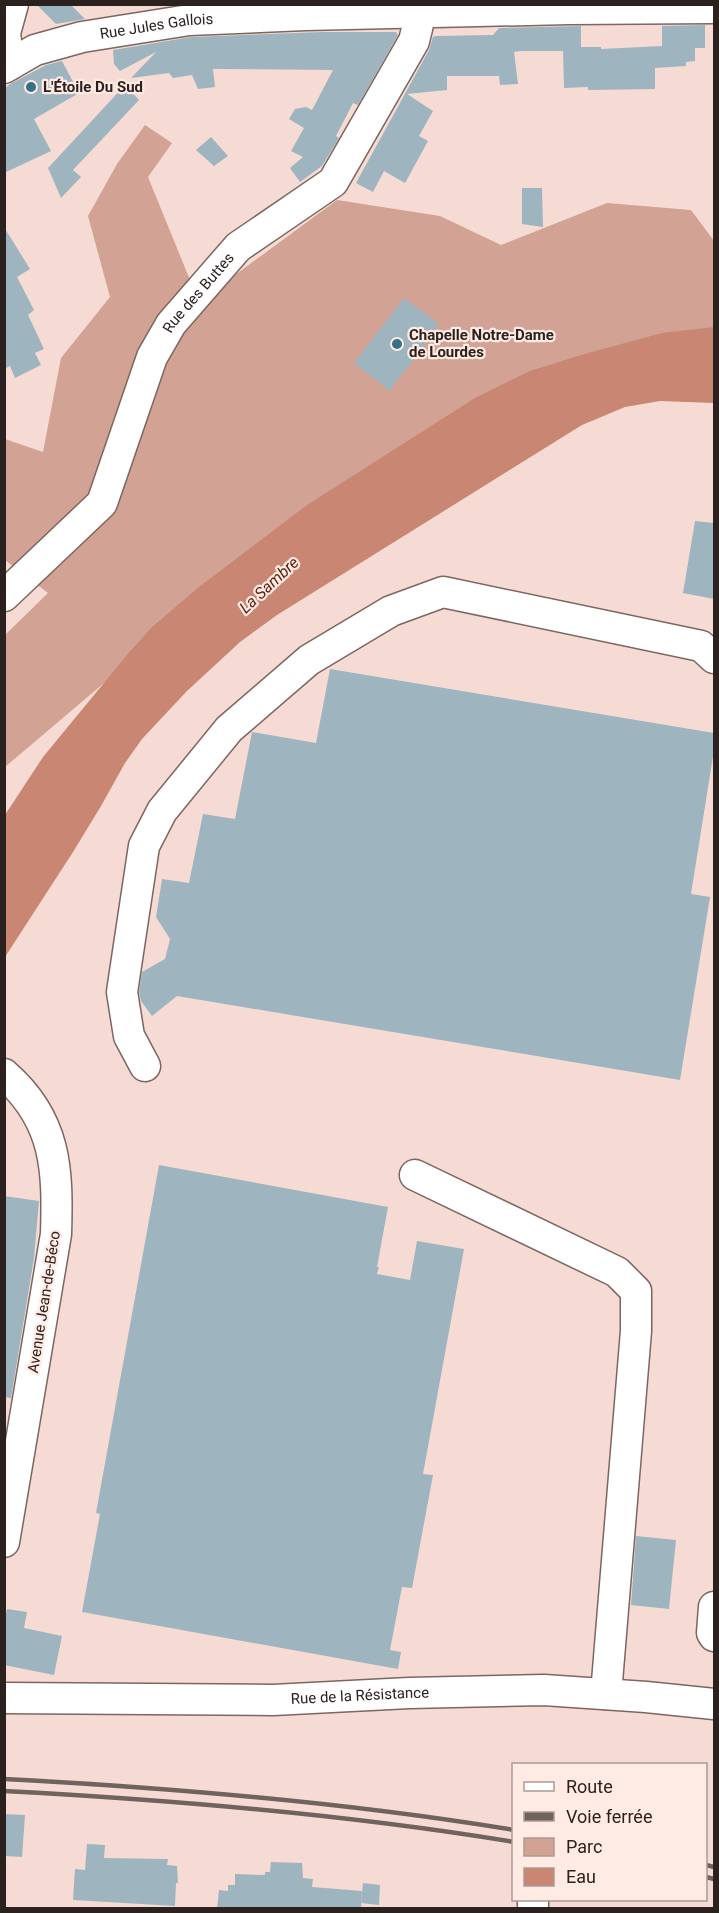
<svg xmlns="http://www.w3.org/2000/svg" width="719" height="1913" font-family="Roboto,sans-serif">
	<rect width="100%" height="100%" fill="#f5dbd4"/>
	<!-- green -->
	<polygon fill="#d2a294" points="145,125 172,143 148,177 190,280 212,292 337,200 440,216 501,245 607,203 691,210 714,241 714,342 209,594 5,767 5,635 48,593 5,560 5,439 43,452 61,358 110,297 88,216 117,164"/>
	<!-- water -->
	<polygon fill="#c88673" points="714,327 714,403 660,401 625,407 582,425 277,615 240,642 187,691 142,739 125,763 101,806 73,852 5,957 5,815 43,757 127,655 152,627 199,587 307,505 475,398 530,371 581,355 662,333"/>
	<!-- building -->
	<g fill="#9eb5c0">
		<polygon points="36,4 70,4 85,19 56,24"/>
		<polygon points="705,25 705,48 695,48 695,61 686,62 686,66 655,68 655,89 588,90 588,87 564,88 563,51 520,51 514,52 518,84 500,85 499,76 447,76 447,90 407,94 433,111 419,136 428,141 405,183 384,171 373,192 356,183 429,50 433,37 436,36 493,35 499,28 581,26 581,47 601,47 601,49 662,46 662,26"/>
		<polygon points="323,32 396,32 398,35 358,105 353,103 336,136 339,138 322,166 300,182 290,168 303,157 291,151 304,128 289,119 295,109 306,107 312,110 333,70 213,69 215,87 198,89 192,75 173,78 169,73 131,78 156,52 120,71 114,64 113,50 191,37"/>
		<polygon points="62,61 79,93 34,119 51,151 4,173 4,89 10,84 46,65"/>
		<polygon points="125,85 139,100 73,170 81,177 61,198 48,168"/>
		<polygon points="211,137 228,156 214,166 196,150"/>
		<polygon points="522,188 542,188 543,227 522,224"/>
		<polygon points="4,227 30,269 17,277 34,310 28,315 44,349 35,353 41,365 15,378 10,366 4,369"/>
		<polygon points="404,298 439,324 429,335 431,337 409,366 399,377 390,391 354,363"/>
		<polygon points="695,521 714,523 714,599 683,593"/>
		<polygon points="330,669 714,733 714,750 691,894 710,897 680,1080 177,996 152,1016 141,1001 139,992 142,972 165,959 170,939 156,917 162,879 189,883 203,814 235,819 252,732 316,743"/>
		<polygon points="159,1165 388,1207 377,1267 379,1267 377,1274 410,1280 417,1241 464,1249 423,1474 433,1475 412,1588 402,1587 390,1650 401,1652 398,1669 82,1612 100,1514 96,1513"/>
		<polygon points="4,1196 39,1201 34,1258 11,1398 4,1397"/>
		<polygon points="636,1536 676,1540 669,1609 631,1605"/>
		<polygon points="7,1609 27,1612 24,1628 62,1636 54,1675 4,1665 4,1621"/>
		<polygon points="4,1814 25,1815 22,1857 4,1856"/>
		<polygon points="87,1844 105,1845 104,1858 168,1859 167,1865 177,1866 178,1883 176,1883 175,1906 73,1900 75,1869 85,1870"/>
		<polygon points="271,1862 302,1863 303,1878 313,1879 312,1887 362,1891 361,1908 217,1908 219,1890 228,1891 228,1885 235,1885 235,1874 265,1875 265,1872 270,1872"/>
		<polygon points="363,1883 380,1885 379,1905 361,1903"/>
	</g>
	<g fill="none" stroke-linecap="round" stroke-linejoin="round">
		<defs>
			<g id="minor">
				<polyline points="9,65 5,33 13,4"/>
				<path id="s1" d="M4 68 35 50 82 37 189 20 305 15 569 9 714 8"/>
				<path id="s2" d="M4 596 102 503 152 357 171 324 238 247 333 182 414 41 421 12"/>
				<polyline points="145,1066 129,1036 122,992 144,846 162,811 229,729 309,660 391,611 443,592 701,646 714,658"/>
				<path d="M4 1074C57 1120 58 1170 56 1234L4 1542"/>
				<polyline points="415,1175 617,1272 636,1291 636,1331 606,1694"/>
				<polyline points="714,1607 712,1633 714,1636"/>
				<path id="s3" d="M4 1698 273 1700 409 1693 544 1690 646 1697 714 1704"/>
				<polyline points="533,1900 533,1908"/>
			</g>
		</defs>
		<!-- minor casing -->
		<use href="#minor" stroke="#7d6660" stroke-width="33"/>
		<!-- minor -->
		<use href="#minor" stroke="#fff" stroke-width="30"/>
		<!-- rail -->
		<g stroke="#70625d" stroke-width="4.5">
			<path d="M4 1779C175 1788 345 1802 514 1830"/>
			<path d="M4 1791C175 1800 345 1814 514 1842"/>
			<polyline points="706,1865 714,1867"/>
			<polyline points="706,1877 714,1879"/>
		</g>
	</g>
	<!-- markers -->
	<g fill="#357188" stroke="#ffeae4" stroke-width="2">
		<circle cx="31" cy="87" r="6"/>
		<circle cx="397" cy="344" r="6"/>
	</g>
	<g text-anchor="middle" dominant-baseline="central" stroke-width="4.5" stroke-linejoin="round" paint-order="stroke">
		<!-- street labels -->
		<g font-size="15" fill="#2b221f" stroke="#ffeae4">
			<text stroke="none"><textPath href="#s1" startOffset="160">Rue Jules Gallois</textPath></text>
			<text stroke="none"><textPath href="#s2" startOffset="369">Rue des Buttes</textPath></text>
			<text transform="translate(44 1302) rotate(-81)">Avenue Jean-de-Béco</text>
			<text stroke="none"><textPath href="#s3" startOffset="356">Rue de la Résistance</textPath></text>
		</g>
		<!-- poi labels -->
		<g font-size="15" font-weight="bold" fill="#2b221f" stroke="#ffeae4" text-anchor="start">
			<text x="43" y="87">L'Étoile Du Sud</text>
			<text x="409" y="335">Chapelle Notre-Dame<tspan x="409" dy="17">de Lourdes</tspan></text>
		</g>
		<!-- water labels -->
		<g font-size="16" font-style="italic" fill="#5b1f0c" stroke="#ffeae4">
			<text transform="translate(269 585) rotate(-43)">La Sambre</text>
		</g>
	</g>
	<!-- border -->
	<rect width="719" height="1913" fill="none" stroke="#2b221f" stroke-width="12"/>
	<!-- legend -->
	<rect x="512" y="1763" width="195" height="138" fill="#ffeae4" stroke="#aa9a95" stroke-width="1.5"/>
	<rect x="524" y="1782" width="30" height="9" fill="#ffffff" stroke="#aa9a95" stroke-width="1.5"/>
	<text x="566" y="1793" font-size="18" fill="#2b221f">Route</text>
	<rect x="524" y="1812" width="30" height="9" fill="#70625d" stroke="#aa9a95" stroke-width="1.5"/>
	<text x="566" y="1823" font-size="18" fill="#2b221f">Voie ferrée</text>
	<rect x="524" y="1838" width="30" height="18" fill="#d2a294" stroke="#aa9a95" stroke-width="1.5"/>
	<text x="566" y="1853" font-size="18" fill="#2b221f">Parc</text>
	<rect x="524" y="1868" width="30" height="18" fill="#c88673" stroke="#aa9a95" stroke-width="1.5"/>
	<text x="566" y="1883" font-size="18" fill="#2b221f">Eau</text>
</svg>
